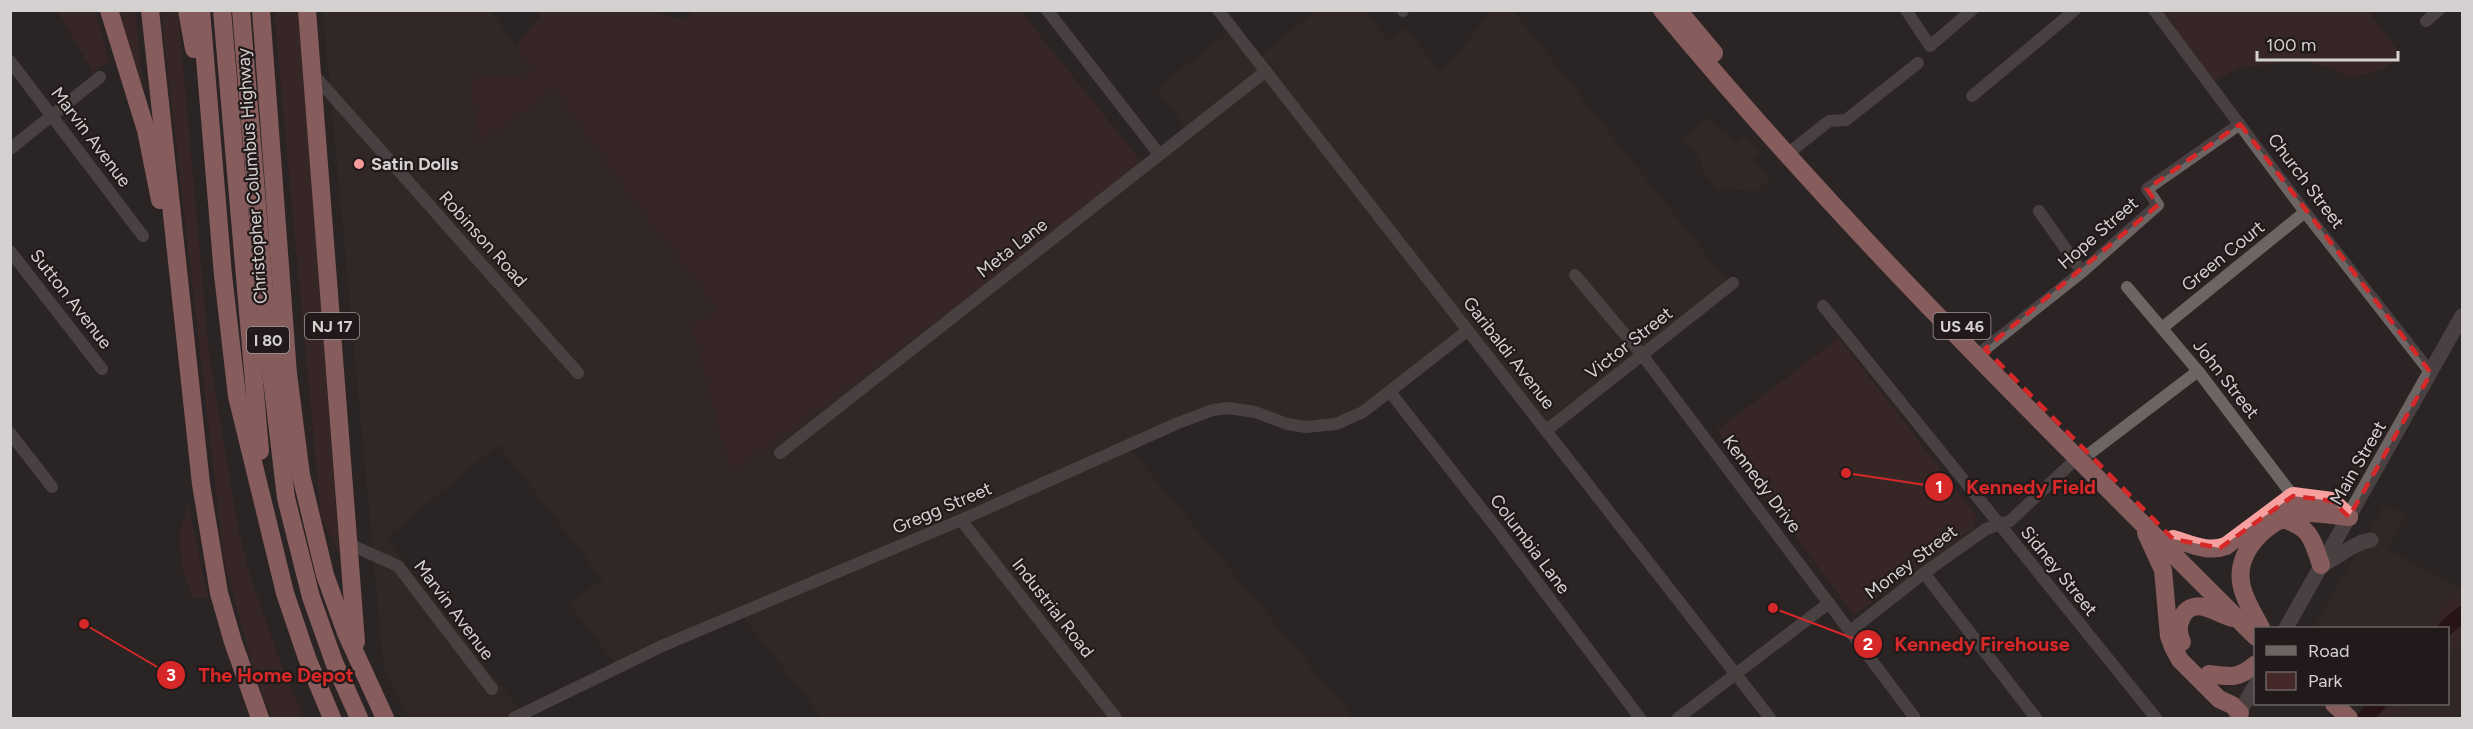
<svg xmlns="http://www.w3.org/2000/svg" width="2473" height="729" font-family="Figtree,sans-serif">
	<rect width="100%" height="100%" fill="#2c2424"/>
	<!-- built -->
	<g fill="#3b2c2c">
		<polygon points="323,11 490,11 537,73 471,78 478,143 554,90 624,187 717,309 731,473 1187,130 1157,88 1231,31 1254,61 1316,11 1365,11 1387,41 1404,29 1442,73 1492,11 1513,11 1728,283 1546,432 1467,333 1340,420 1313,423 1287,419 1241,407 1125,444 1353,718 823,718 743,616 619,668 570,604 603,579 498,444 385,538 521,712 508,718 408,718 384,669"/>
		<polygon points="1707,118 1720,131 1723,129 1737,144 1745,138 1758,152 1751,159 1770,180 1756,191 1717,188 1700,167 1703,163 1684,139"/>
		<polygon points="2384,506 2406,514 2387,549 2462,590 2462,718 2380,718 2366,704 2448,704 2448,628 2314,628"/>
	</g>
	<!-- green -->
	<g fill="#442928">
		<polygon points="693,10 1022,11 1036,31 1145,166 731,473 692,327 717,309 624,187 554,90 478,144 479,133 476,129 471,78 536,73 516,45 540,17 541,11 653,11 685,20"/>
		<polygon points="58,11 95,11 109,61 93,72"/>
		<polygon points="116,11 135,11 146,115"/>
		<polygon points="161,11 178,11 209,354 237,524 250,576 283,670 304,718 272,718 255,675 224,561"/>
		<polygon points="274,11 299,11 339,553 321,517"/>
		<polygon points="2161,11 2368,11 2400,54 2382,70 2350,77 2335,69 2300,60 2239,68 2214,81"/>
		<polygon points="1839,338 1976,515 1974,528 1854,615 1717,430"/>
		<polygon points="188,504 208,598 192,597 182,567 179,537"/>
		<polygon points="2462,591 2462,640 2448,656 2448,628 2427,628 2450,601"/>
		<path d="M2372 704H2407C2401 711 2397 718 2386 718Z"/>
	</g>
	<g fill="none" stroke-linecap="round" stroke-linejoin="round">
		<!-- river -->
		<g stroke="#240002" stroke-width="16">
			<polyline points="2446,628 2462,614"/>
			<polyline points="2365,718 2378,704"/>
		</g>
		<!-- street -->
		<g stroke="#6d6464" stroke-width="12">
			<polyline points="1047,10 1159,154"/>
			<polyline points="1218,10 1770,718"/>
			<polyline points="1906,10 1930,46 1972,10"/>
			<polyline points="2154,10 2305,212 2431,373"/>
			<polyline points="1403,11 1403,10"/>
			<polyline points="2426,21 2439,10"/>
			<polyline points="10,61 143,236"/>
			<polyline points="313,74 578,373"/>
			<polyline points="1972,96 2075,10"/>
			<polyline points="1795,148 1829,121 1846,120 1918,63"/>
			<polyline points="10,149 100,77"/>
			<polyline points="2039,211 2082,272"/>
			<polyline points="10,251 102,369"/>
			<polyline points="1575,275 1643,356 1915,718"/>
			<polyline points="2127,287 2198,371 2293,496"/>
			<polyline points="1823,306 2156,718"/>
			<polyline points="2162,328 2305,212"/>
			<polyline points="1985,349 2082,272 2158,205 2147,189 2240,124"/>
			<polyline points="1390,392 1498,530 1640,718"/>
			<polyline points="1547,430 1733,283"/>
			<polyline points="10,433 52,487"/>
			<polyline points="780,453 1266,71"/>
			<polyline points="2089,454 2198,371"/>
			<polyline points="961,520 1116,718"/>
			<polyline points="349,544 398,566 492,689"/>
			<polyline points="1924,573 2036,718"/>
			<polyline points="1850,631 1924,573 1986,529 2010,521 2077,458"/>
			<polyline points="514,718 662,646 961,520 1178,423 1213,410 1228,408 1255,412 1287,424 1306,427 1336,424 1363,412 1467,331"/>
			<polyline points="1678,718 1829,603"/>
		</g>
		<!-- secondary -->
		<g stroke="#6d6464" stroke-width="15">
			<path d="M2321 565C2340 558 2351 543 2371 540"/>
			<polyline points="2286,628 2462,316"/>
			<polyline points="2236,718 2256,684"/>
		</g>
		<!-- highway -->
		<g stroke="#f6a19f" stroke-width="18">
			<polyline points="109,10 146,130 160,200"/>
			<polyline points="150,10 201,484 219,593 233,642 260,718"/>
			<polyline points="187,10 194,49"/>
			<polyline points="201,10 223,275 237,396 285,593 307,658 332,718"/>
			<polyline points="222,10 260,451"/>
			<polyline points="241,10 270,363 286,498 311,597 334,662 359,718"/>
			<polyline points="261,10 288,374 301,475 325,575 346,633 385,718"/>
			<polyline points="307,10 356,642"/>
			<path d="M1662 10C1846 232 2052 433 2256 637"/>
			<polyline points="1678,10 1714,53"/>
			<path d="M2282 519C2311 527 2312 539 2321 565"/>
			<polyline points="2146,533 2163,570 2169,636 2173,647 2180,660 2219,699 2232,705 2240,713"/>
			<path d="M2173 539C2191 544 2208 553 2226 546L2293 496 2332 501 2349 517"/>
			<path d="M2261 628C2254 614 2243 598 2241 582 2236 548 2272 516 2303 513 2318 512 2335 516 2349 517"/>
			<path d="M2182 642C2174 626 2183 602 2204 607 2214 610 2223 615 2232 618"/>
			<path d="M2209 674C2231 677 2238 679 2256 664"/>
			<polyline points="2334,704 2349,718"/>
		</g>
	</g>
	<!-- marked area -->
	<path d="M0 0H2473V729H0ZM2240 124 2431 373 2349 517 2332 501 2293 496 2220 548 2173 539 1985 349 2158 205 2147 189Z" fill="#2c2424" fill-opacity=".55" fill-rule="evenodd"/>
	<path fill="none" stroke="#d62828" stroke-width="4.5" stroke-dasharray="12 8" stroke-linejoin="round" d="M2240 124 2431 373 2349 517 2332 501 2293 496 2220 548 2173 539 1985 349 2158 205 2147 189Z"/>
	<!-- markers -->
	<circle fill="#f59b99" stroke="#221a1a" stroke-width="2" cx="359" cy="164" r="6"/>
	<g text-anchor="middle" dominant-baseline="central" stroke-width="4.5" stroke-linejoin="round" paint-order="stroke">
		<!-- shield labels -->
		<g fill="#221a1a" stroke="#a09a9a" stroke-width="1.5">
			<rect x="305" y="313" width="54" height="26" rx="4.5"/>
			<rect x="1933.5" y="313" width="57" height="26" rx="4.5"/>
			<rect x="247" y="327" width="42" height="26" rx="4.5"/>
		</g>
		<g font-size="16" font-weight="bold" fill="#d6d1d1">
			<text x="332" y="326">NJ 17</text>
			<text x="1962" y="326">US 46</text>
			<text x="268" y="340">I 80</text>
		</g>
		<!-- street labels -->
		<g font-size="18" fill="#d6d1d1" stroke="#221a1a">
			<text transform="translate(91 137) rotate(53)">Marvin Avenue</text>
			<text transform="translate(252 176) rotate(-94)">Christopher Columbus Highway</text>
			<text transform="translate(2306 181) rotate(53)">Church Street</text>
			<text transform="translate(2098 233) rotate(-41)">Hope Street</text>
			<text transform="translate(483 239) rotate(48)">Robinson Road</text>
			<text transform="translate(1012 248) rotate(-38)">Meta Lane</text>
			<text transform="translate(2223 256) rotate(-39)">Green Court</text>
			<text transform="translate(71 299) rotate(52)">Sutton Avenue</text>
			<text transform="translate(1629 343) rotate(-38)">Victor Street</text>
			<text transform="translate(1509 353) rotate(52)">Garibaldi Avenue</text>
			<text transform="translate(2226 379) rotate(52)">John Street</text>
			<text transform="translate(2358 463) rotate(-60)">Main Street</text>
			<text transform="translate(1762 484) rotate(53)">Kennedy Drive</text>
			<text transform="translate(942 508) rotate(-23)">Gregg Street</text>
			<text transform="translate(1530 544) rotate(53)">Columbia Lane</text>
			<text transform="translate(1911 562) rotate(-37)">Money Street</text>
			<text transform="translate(2059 571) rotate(51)">Sidney Street</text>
			<text transform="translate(1053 608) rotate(52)">Industrial Road</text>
			<text transform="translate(454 610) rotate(53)">Marvin Avenue</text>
		</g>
		<!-- poi labels -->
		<g font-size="18" font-weight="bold" fill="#d6d1d1" stroke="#221a1a" text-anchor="start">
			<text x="371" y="164">Satin Dolls</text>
		</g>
	</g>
	<!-- callouts -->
	<path fill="none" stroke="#d62828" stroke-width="2" d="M1846 473L1939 487M1773 608L1868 644M84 624L171 675"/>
	<g fill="#d62828" stroke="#221a1a" stroke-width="2">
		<circle cx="1846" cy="473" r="6"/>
		<circle cx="1773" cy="608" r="6"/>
		<circle cx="84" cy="624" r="6"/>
		<circle cx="1939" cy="487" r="15"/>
		<circle cx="1868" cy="644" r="15"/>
		<circle cx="171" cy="675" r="15"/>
	</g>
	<g font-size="18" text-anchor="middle" font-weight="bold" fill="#fff">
		<text x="1939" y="493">1</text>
		<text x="1868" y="650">2</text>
		<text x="171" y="681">3</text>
	</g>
	<g font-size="20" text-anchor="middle" font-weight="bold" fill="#d62828" stroke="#221a1a" stroke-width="4.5" stroke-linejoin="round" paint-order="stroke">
		<text x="2031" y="494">Kennedy Field</text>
		<text x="1982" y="651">Kennedy Firehouse</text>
		<text x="276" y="682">The Home Depot</text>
	</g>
	<!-- border -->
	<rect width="2473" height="729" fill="none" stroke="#d6d1d1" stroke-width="24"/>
	<!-- legend -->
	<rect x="2254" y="627" width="195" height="78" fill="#221a1a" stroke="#6a6363" stroke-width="1.5"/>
	<rect x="2266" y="646" width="30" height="9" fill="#6d6464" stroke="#6a6363" stroke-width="1.5"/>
	<text x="2308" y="657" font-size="18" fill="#d6d1d1">Road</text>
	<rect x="2266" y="672" width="30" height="18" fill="#442928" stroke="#6a6363" stroke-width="1.5"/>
	<text x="2308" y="687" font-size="18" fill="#d6d1d1">Park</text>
	<!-- scale -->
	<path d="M2257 51v9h141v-9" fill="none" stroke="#d6d1d1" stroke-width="3"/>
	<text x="2266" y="51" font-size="18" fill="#d6d1d1" stroke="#221a1a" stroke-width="4.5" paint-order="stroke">100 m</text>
</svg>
